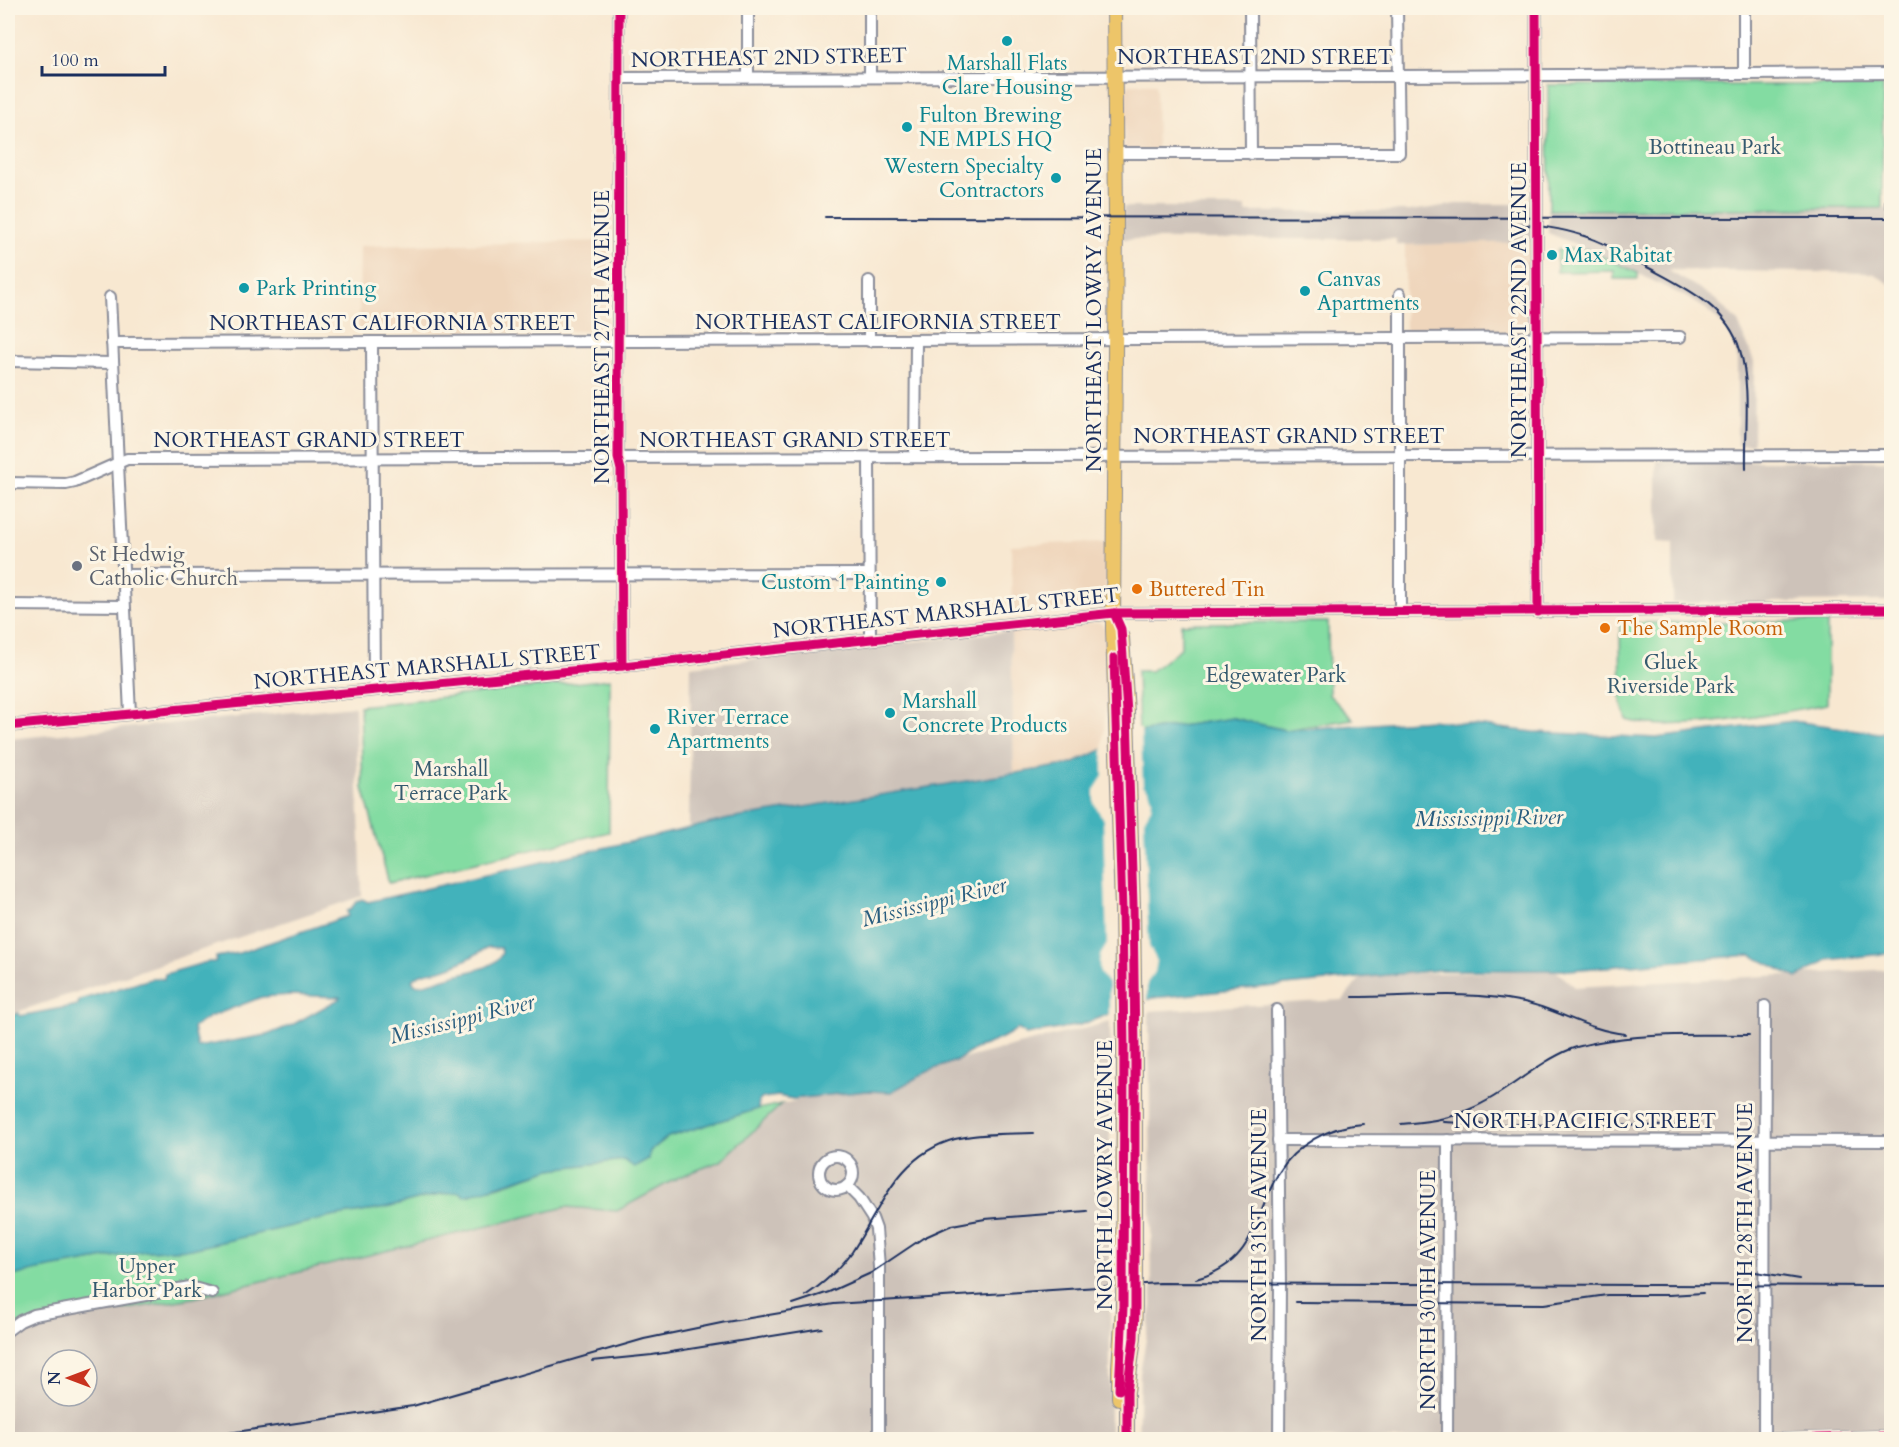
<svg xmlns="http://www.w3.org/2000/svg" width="1899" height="1447" font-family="Cardo,serif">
	<rect width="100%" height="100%" fill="#fcf5e5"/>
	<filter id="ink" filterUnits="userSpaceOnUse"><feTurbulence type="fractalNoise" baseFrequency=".0167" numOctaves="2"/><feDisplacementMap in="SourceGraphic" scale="12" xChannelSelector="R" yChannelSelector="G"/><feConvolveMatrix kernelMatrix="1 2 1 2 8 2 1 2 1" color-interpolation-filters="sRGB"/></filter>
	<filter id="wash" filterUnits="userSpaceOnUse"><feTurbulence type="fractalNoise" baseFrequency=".008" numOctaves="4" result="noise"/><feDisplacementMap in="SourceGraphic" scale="24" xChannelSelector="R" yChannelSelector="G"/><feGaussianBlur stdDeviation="1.35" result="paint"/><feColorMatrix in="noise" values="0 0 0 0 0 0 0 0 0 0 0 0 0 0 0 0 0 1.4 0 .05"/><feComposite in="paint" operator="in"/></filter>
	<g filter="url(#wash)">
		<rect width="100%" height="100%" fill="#f8e8d1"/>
		<!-- built -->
		<g fill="#efd6bc">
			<polygon points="1130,84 1156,84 1157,154 1124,153 1125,90"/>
			<polygon points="608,241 608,331 359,331 360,246"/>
			<polygon points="1531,242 1530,332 1527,334 1408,333 1405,328 1405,245"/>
			<polygon points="1106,542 1106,606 1012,615 1011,545"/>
			<polygon points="1093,623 1100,623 1107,629 1111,711 1105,713 1103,749 1073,764 1014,773 1011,631"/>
		</g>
		<!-- industrial -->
		<g fill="#cdc2b9" fill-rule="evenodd">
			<polygon points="1456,204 1531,204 1531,242 1405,245 1396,245 1396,239 1123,239 1123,207 1246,207 1246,212 1411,211"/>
			<polygon points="1882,208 1891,209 1891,285 1873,273 1667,270 1700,289 1716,300 1738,322 1754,361 1753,444 1737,445 1737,355 1728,330 1706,309 1690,299 1590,250 1548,233 1549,210"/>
			<polygon points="1657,461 1891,461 1891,601 1673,603 1673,543 1657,542"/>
			<polygon points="1011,631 1014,773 729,819 689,827 691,666"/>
			<polygon points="355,706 362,896 8,1015 8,739"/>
			<polygon points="1891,969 1891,1439 1138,1440 1140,1373 1152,1306 1149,1011 1343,1000 1363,975 1555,970 1575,987"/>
			<path d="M1110 1022V1439H8V1344L21 1332 38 1324 193 1298 566 1207 617 1211 679 1177 721 1161 782 1104ZM51 1360H87V1396H51Z"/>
		</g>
		<!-- green -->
		<g fill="#83dca2" stroke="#4f8680" stroke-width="1.5">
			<polygon points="1548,85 1883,85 1882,208 1549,210"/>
			<polygon points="1558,249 1587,249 1638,273 1638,279 1614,279 1614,271 1557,272"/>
			<path d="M1827 621V704C1781 712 1735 722 1688 724 1667 725 1648 726 1627 720L1621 701 1620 623Z"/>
			<polygon points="1328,622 1329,695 1353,719 1285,730 1233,718 1139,732 1137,671 1151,671 1181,648 1181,624 1202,623"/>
			<polygon points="610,679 609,832 389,883 363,788 360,706"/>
			<polygon points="782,1104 721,1161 679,1177 617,1211 566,1207 193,1298 38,1324 21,1332 8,1344 8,1277 38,1270 145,1251 191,1249 331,1217 386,1208 440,1194 497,1187 551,1169 624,1160 650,1151 668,1137 758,1109"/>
		</g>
		<!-- water -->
		<path fill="#42b2bb" stroke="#2e708c" stroke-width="1.5" fill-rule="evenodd" d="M1233 718 1285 730 1431 720 1534 732 1656 738 1793 721 1879 733 1891 731V953L1827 960 1797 978 1751 955 1569 970H1439L1152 998 1080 1025 1026 1035 1018 1029 1000 1039 975 1049 958 1060 927 1072 891 1092 866 1091 793 1099 778 1096 763 1098 759 1101 758 1109 668 1137 650 1151 648 1159 634 1167 624 1160 551 1169 464 1196 459 1192 440 1194 386 1208 331 1217 191 1249 145 1251 38 1270 8 1277 9 1016 19 1013 20 1016 78 1005 79 1000 154 978 164 979 165 974 207 962H216V957L239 953 348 916 347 911 350 910 356 902 362 899 368 902 729 819 1072 764 1139 732ZM488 947 501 948 502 953C495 970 467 971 452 976 439 979 429 985 415 985L412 980C423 970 430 973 444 969 460 964 474 956 488 947ZM291 995 340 997 339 999 292 1025 267 1035 197 1047 193 1028 209 1017 262 997Z"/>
		<!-- pier -->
		<polygon fill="#f8e8d1" points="1138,729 1141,729 1143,785 1149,790 1152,799 1151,808 1144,820 1149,946 1157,961 1155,972 1147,983 1147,1003 1109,1018 1109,985 1100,973 1099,962 1101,954 1107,944 1103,820 1094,803 1094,790 1103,776 1103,746"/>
	</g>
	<g filter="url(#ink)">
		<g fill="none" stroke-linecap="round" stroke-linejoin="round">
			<defs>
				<g id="minor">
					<polyline points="619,8 618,458 621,470 622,666"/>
					<polyline points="748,8 748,77"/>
					<polyline points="1250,8 1251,154"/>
					<polyline points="1536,8 1538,612"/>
					<polyline points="1744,8 1744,73"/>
					<polyline points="870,76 870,8"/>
					<path d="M619 78C879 76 1139 76 1399 76 1563 76 1727 73 1892 73"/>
					<polyline points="1115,153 1399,153 1397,8"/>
					<polyline points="1891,204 1892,140"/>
					<polyline points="869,281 869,341"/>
					<polyline points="1400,294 1400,611"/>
					<polyline points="110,297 130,713"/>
					<polyline points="372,342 374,689"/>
					<polyline points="112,343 1680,337"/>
					<polyline points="8,361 112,363"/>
					<polyline points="915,457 916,341"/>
					<polyline points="869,458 870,639"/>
					<polyline points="8,483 66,484 75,482 127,459 1892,455"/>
					<polyline points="122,575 869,574"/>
					<polyline points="8,605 124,606"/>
					<polyline points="8,726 622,666 1114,613 1892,609"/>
					<polyline points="1277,1010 1280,1284 1279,1440"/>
					<polyline points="1278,1140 1892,1141"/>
					<circle cx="836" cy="1173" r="17"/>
					<polyline points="847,1186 859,1198 872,1218 876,1229 879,1267 879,1440"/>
					<polyline points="8,1330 20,1321 34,1315 190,1287 212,1293"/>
					<polyline points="1447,1440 1448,1140"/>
					<polyline points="1753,1440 1892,1436"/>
					<polyline points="1764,1440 1765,1006"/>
				</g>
				<g id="major">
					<polyline points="1114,8 1116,218 1113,628 1122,910"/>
					<polyline points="1122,637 1127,712 1133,905"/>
					<polyline points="1119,1398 1119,1367 1123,1307"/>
					<polyline points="1127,1440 1127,1392 1134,1338 1135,1307"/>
				</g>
			</defs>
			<!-- minor casing -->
			<use href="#minor" stroke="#8a8c98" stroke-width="14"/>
			<!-- major casing -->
			<use href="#major" stroke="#8a8c98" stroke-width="16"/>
			<!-- minor -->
			<use href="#minor" stroke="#fff" stroke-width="10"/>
			<!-- major -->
			<use href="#major" stroke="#edc569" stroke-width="14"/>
			<!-- rail -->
			<g stroke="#1b2f5e" stroke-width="2">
				<polyline points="825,217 1892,218"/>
				<path d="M1517 224C1539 226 1560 228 1581 235 1604 242 1625 255 1647 267 1684 287 1727 306 1740 350 1751 386 1745 431 1746 469"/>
				<path d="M1353 997C1410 997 1469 990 1524 1002 1559 1010 1587 1030 1625 1034"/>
				<polyline points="1444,1122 1480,1124 1677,1126"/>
				<path d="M1401 1124C1424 1122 1447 1120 1468 1110 1505 1095 1534 1064 1571 1049 1584 1044 1598 1042 1611 1040 1657 1033 1703 1035 1749 1035"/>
				<polyline points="1743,1270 1799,1279"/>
				<path d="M1196 1279C1256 1263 1252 1219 1278 1174 1295 1145 1329 1126 1363 1124"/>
				<path d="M805 1296C823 1284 839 1270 852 1252 882 1207 897 1155 955 1139 979 1133 1008 1134 1033 1133"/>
				<polyline points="1295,1302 1544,1304 1607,1295 1669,1295 1703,1293"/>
				<polyline points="793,1304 829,1292 871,1273 923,1238 952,1225 985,1219 1087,1211"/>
				<polyline points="592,1361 652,1355 822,1328"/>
				<polyline points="180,1440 413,1406 644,1339 726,1322 834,1304 1160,1283 1892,1286"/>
			</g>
			<defs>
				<g id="major-bridge">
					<polyline points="1133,905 1135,1046 1135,1307"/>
					<polyline points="1122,910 1124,1047 1123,1307"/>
				</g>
			</defs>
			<!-- major-bridge casing -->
			<use href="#major-bridge" stroke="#8a8c98" stroke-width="16" stroke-linecap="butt"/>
			<!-- major-bridge -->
			<use href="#major-bridge" stroke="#edc569" stroke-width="14"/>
			<defs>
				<g id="cycleway">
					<polyline points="619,8 618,458 621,470 622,666"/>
					<polyline points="1536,8 1538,612"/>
					<polyline points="1114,613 1121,629 1127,712 1133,905 1135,1046 1135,1307 1134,1338 1127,1392 1127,1440"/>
					<polyline points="1114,658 1122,910 1124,1047 1123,1307 1119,1390"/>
					<polyline points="8,726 622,666 1114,613 1892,609"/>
					<polyline points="1753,1440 1892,1436"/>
				</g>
			</defs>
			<!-- cycleway casing -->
			<use href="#cycleway" stroke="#fcf5e5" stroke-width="13"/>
			<!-- cycleway -->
			<use href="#cycleway" stroke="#d6006c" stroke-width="9"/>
		</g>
	</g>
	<!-- markers -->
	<g fill="#0f9aa8" stroke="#fcf5e5" stroke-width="2">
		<circle cx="1007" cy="41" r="6"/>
		<circle cx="907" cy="127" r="6"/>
		<circle cx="1056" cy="178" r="6"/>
		<circle cx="1552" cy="255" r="6"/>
		<circle cx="244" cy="288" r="6"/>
		<circle cx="1305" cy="291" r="6"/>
		<circle cx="941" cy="582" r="6"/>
		<circle cx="890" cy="713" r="6"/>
		<circle cx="655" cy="729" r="6"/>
	</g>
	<circle fill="#6b7280" stroke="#fcf5e5" stroke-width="2" cx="77" cy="566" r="6"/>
	<g fill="#e8710a" stroke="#fcf5e5" stroke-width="2">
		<circle cx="1137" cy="589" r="6"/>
		<circle cx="1605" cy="628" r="6"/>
	</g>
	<g text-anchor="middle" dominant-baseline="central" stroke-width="6" stroke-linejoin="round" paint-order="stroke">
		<!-- street labels -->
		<g font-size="21" fill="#1b2f5e" stroke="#fcf5e5">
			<text x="1255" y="57">NORTHEAST 2ND STREET</text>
			<text transform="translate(769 58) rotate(-1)">NORTHEAST 2ND STREET</text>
			<text transform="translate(1094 310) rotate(-90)">NORTHEAST LOWRY AVENUE</text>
			<text transform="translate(1519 310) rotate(-90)">NORTHEAST 22ND AVENUE</text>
			<text x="878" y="322">NORTHEAST CALIFORNIA STREET</text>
			<text x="392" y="323">NORTHEAST CALIFORNIA STREET</text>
			<text transform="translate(602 337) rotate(-90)">NORTHEAST 27TH AVENUE</text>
			<text x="1289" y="436">NORTHEAST GRAND STREET</text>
			<text x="309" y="440">NORTHEAST GRAND STREET</text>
			<text x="795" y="440">NORTHEAST GRAND STREET</text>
			<text transform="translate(946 613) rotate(-6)">NORTHEAST MARSHALL STREET</text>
			<text transform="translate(427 667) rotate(-5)">NORTHEAST MARSHALL STREET</text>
			<text x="1585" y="1121">NORTH PACIFIC STREET</text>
			<text transform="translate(1105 1175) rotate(-90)">NORTH LOWRY AVENUE</text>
			<text transform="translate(1745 1223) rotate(-90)">NORTH 28TH AVENUE</text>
			<text transform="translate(1259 1225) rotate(-90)">NORTH 31ST AVENUE</text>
			<text transform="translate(1428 1290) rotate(-90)">NORTH 30TH AVENUE</text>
		</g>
		<!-- culture labels -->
		<g font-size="21" fill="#0d838f" stroke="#fcf5e5" text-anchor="start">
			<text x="1007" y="63" text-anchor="middle">Marshall Flats<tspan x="1007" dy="24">Clare Housing</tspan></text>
			<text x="919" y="115">Fulton Brewing<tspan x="919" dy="24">NE MPLS HQ</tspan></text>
			<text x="1044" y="166" text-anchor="end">Western Specialty<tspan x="1044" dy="24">Contractors</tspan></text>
			<text x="1564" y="255">Max Rabitat</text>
			<text x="1317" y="279">Canvas<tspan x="1317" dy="24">Apartments</tspan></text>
			<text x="256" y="288">Park Printing</text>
			<text x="929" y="582" text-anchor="end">Custom 1 Painting</text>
			<text x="902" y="701">Marshall<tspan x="902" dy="24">Concrete Products</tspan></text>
			<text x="667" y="717">River Terrace<tspan x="667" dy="24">Apartments</tspan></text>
		</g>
		<!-- park labels -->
		<g font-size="21" fill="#355a6f" stroke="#fcf5e5">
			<text x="1715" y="147">Bottineau Park</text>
			<text x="1671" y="662">Gluek<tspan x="1671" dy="24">Riverside Park</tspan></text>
			<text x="1276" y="675">Edgewater Park</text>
			<text x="451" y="769">Marshall<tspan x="451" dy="24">Terrace Park</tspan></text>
			<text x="147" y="1266">Upper<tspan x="147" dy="24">Harbor Park</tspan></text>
		</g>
		<!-- worship labels -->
		<g font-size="21" fill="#5b616d" stroke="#fcf5e5" text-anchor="start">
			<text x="89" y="554">St Hedwig<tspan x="89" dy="24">Catholic Church</tspan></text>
		</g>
		<!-- food labels -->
		<g font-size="21" fill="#c56008" stroke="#fcf5e5" text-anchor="start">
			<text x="1149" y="589">Buttered Tin</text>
			<text x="1617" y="628">The Sample Room</text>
		</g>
		<!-- water labels -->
		<g font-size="22" font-style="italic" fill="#295d7f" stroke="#fcf5e5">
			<text transform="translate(1489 818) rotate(-1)">Mississippi River</text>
			<text transform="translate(934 902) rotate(-14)">Mississippi River</text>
			<text transform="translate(462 1019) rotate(-14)">Mississippi River</text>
		</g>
	</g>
	<!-- margin -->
	<rect width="1899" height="1447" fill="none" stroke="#fcf5e5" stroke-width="30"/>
	<!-- north arrow -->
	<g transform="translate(69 1378) rotate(270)"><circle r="28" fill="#fcf5e5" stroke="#a2a6af" stroke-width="1.5"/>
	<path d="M0-4.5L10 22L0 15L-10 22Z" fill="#c8321e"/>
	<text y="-9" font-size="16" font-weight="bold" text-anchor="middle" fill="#1b2f5e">N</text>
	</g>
	<!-- scale -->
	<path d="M42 66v9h123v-9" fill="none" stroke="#1b2f5e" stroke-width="3"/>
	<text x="51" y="66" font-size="18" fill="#1b2f5e" stroke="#fcf5e5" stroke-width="4.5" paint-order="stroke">100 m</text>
</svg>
